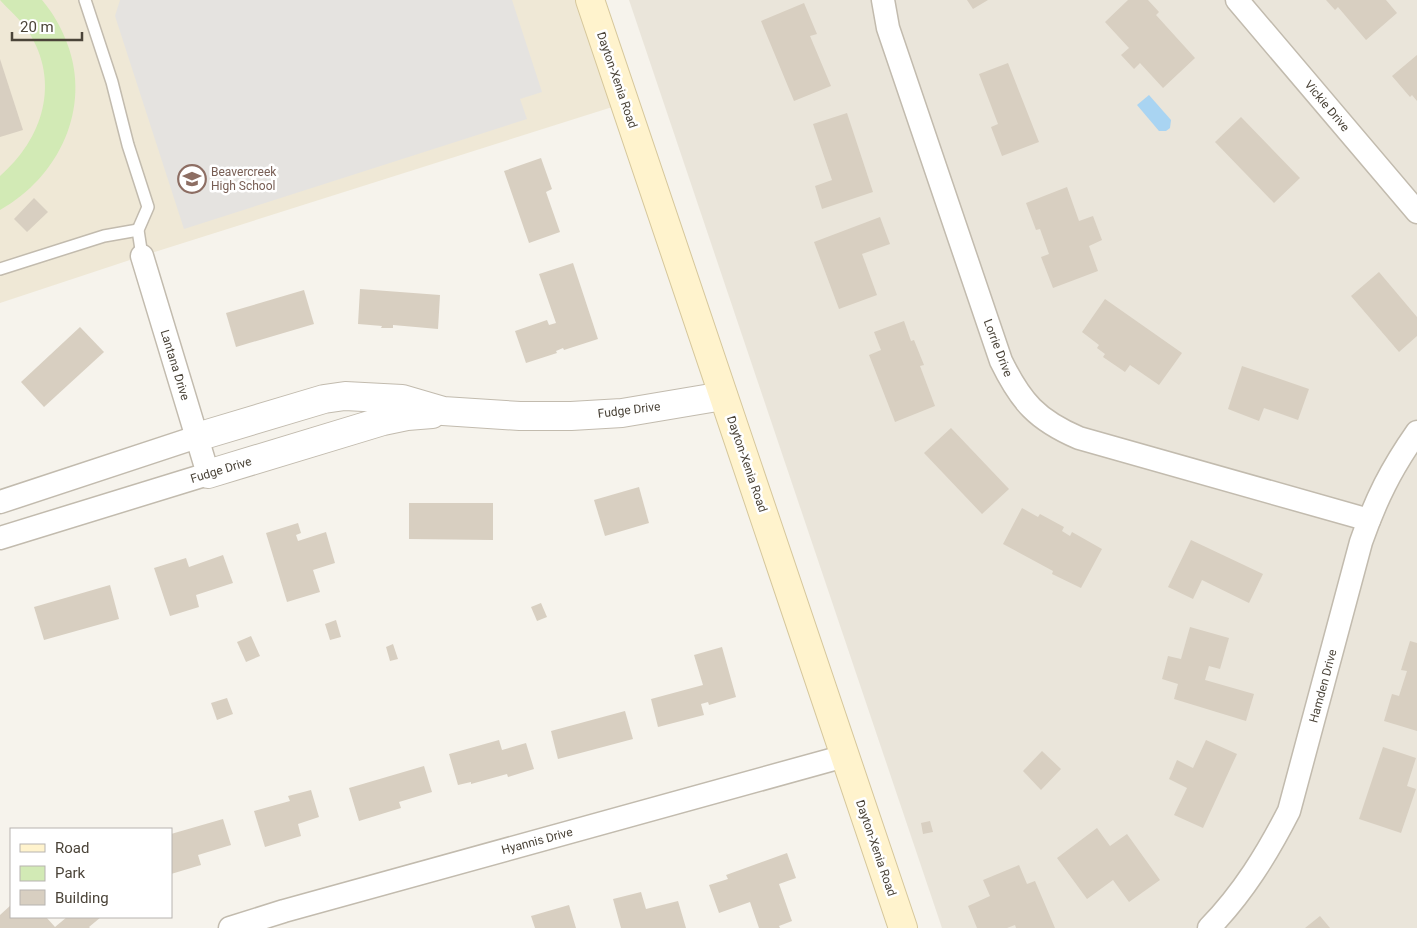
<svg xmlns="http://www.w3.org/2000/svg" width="1417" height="928" font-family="Roboto,sans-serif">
	<rect width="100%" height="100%" fill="#f6f3ec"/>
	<!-- residential -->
	<polygon fill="#eae5da" points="629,0 1417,0 1417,928 942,928"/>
	<!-- education -->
	<polygon fill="#efe8d6" points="0,0 590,0 625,103 142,256 0,303"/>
	<!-- green -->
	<path fill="#d2eab5" d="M0 0H42C53 13 61 27 67 43 92 108 59 177 0 210V176C43 139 61 82 28 31 20 19 9 10 0 0Z"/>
	<!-- parking -->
	<polygon fill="#e5e3e0" points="120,0 512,0 542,92 520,99 527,119 184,229 115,16"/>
	<!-- water -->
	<polygon fill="#a9d4f2" points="1149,95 1171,120 1170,128 1166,131 1159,131 1137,105"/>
	<!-- building -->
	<g fill="#d8cfc1">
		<polygon points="967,0 988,0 973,9"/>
		<polygon points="1128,0 1148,0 1159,12 1156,15 1195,58 1163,88 1140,63 1134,69 1121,55 1129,48 1105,22"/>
		<polygon points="1326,0 1386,0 1397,13 1366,40 1338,7 1335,10"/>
		<polygon points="804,3 817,34 810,36 831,86 794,101 761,21"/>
		<polygon points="1417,55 1417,101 1412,95 1410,97 1392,76"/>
		<polygon points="0,59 23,130 0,137"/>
		<polygon points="1008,63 1039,142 1002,156 991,127 998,124 979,74"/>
		<polygon points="847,113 873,192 822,209 815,186 832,180 813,124"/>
		<polygon points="1241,117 1300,178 1274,203 1215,142"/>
		<polygon points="541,158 552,189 546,192 560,232 529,243 504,171"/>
		<polygon points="1067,187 1079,221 1093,216 1102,240 1089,246 1098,271 1053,288 1041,257 1049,254 1040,229 1036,230 1026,203"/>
		<polygon points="34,198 48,212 27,232 14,219"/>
		<polygon points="880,217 890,244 862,254 877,295 839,309 814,242"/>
		<polygon points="573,263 598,339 564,350 563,348 556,351 557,353 526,363 515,331 547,320 549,325 556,323 539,274"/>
		<polygon points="1379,272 1417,317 1417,336 1399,352 1351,296"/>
		<polygon points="360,289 440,295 438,329 393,325 393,328 381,328 382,326 358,324"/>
		<polygon points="304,290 314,324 236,347 226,313"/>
		<polygon points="1105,299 1182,353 1159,385 1130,365 1125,372 1103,357 1105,354 1097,348 1099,345 1082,332"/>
		<polygon points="904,321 911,341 914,340 924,365 920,366 935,406 895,422 869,355 881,350 874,332"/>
		<polygon points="80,327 104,352 44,407 21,382"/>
		<polygon points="1242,366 1309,389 1298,420 1264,408 1259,421 1228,409"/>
		<polygon points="951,428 1009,489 982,514 924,453"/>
		<polygon points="639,487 649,523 605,536 594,500"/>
		<polygon points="409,503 493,503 493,540 409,539"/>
		<polygon points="1022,508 1038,517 1040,514 1064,527 1062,531 1070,536 1072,532 1102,549 1081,588 1052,574 1053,571 1003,544"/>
		<polygon points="298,523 301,533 296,535 298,541 326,532 335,563 313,570 320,592 287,602 266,533"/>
		<polygon points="1191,540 1263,574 1249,603 1202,580 1193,599 1168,587"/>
		<polygon points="223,555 233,583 196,595 199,607 170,616 154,568 186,558 189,567"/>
		<polygon points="110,585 119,619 44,640 34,607"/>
		<polygon points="541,603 547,617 537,621 531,607"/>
		<polygon points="336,620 341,637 330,640 325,624"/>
		<polygon points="1190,627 1229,638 1220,669 1209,666 1205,680 1254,694 1246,721 1174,699 1178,684 1162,679 1168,656 1181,659"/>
		<polygon points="251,636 260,656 246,662 237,642"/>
		<polygon points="1410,641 1417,643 1417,731 1384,721 1392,694 1399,696 1407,671 1401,670"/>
		<polygon points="393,644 398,659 390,661 386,647"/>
		<polygon points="722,647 736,697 709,705 708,702 701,704 704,715 658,727 651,699 703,685 694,655"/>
		<polygon points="227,698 233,714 217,720 211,703"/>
		<polygon points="625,711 633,739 558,759 551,731"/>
		<polygon points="499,740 502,750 526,743 534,769 508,777 507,774 471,784 471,782 458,785 449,754"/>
		<polygon points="1206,740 1237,754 1203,828 1174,815 1187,788 1169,779 1177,760 1193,768"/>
		<polygon points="1383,747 1416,758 1407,786 1416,789 1401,833 1359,819"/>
		<polygon points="1042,751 1061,769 1041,790 1023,771"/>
		<polygon points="424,766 432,792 399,802 401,808 359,821 349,788"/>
		<polygon points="311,790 319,817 298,824 301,836 265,847 254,811 290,801 288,796"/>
		<polygon points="223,819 231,845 198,855 201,865 171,874 171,834"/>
		<polygon points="930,821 933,832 923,834 921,823"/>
		<polygon points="1097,828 1110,846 1127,834 1160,880 1129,902 1113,880 1087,899 1057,858"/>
		<polygon points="787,853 796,878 779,884 792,921 779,926 780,928 759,928 750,902 719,913 709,885 728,879 726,875"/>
		<polygon points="1019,865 1027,884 1035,881 1055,928 1016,928 1015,925 1007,928 977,928 968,906 990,896 983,880"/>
		<polygon points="641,892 646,909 678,901 686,928 621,928 613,899"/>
		<polygon points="11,905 11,917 46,917 55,927 67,917 101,917 89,927 90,928 0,928 0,915"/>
		<polygon points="569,905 576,928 535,928 531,916"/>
		<polygon points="1320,916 1330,928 1305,928"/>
	</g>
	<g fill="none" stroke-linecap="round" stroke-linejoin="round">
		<defs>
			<g id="service">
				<polyline points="85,0 112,82 128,145 148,207 138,230 142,256"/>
				<polyline points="0,269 104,236 138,230"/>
			</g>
			<g id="minor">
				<path d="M883 0 888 28 1001 361C1021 402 1037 420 1079 438L1369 520"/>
				<polyline points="1237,0 1417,212"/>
				<polyline points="0,502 197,437"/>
				<polyline points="0,538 208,474 142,256"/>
				<polyline points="230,928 284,911 845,756"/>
				<path d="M1209 928C1243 893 1267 854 1289 811L1361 542C1376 499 1391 469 1417 432"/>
			</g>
			<g id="tertiary">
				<polyline points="197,437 324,399 345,396 402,399 443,411 520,416 571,416 622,413 723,396"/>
				<polyline points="208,474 383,421 407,416 432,414"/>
			</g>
			<polyline id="secondary" points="590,0 903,928"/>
		</defs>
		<!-- service casing -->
		<use href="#service" stroke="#c2bbae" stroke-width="14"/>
		<!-- minor casing -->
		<use href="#minor" stroke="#c2bbae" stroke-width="25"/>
		<!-- tertiary casing -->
		<use href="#tertiary" stroke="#c2bbae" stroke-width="30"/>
		<!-- secondary casing -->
		<use href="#secondary" stroke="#d6c79b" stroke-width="30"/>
		<!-- service -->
		<use href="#service" stroke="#fff" stroke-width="11"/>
		<!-- minor -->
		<use href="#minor" stroke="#fff" stroke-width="22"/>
		<!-- tertiary -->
		<use href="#tertiary" stroke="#fff" stroke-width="28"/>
		<!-- secondary -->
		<use href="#secondary" stroke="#fff3cd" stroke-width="28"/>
	</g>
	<!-- icons -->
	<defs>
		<symbol id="school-ring" viewBox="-11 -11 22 22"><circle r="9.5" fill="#fff" stroke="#8d6e63" stroke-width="1.5"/><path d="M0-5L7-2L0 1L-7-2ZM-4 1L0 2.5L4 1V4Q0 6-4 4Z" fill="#8d6e63"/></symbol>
	</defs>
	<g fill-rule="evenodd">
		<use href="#school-ring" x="176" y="163" width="32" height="32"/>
	</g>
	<g text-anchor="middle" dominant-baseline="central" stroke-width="5" stroke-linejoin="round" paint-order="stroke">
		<!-- street labels -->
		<g font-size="12" fill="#4b4439" stroke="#fff">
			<text transform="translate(617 80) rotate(71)">Dayton-Xenia Road</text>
			<text transform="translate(1327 106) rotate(50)">Vickie Drive</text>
			<text transform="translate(998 348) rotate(69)">Lorrie Drive</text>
			<text transform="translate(175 365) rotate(73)">Lantana Drive</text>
			<text transform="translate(629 410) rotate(-7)">Fudge Drive</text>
			<text transform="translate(747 464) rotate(71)">Dayton-Xenia Road</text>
			<text transform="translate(221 470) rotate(-17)">Fudge Drive</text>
			<text transform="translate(1323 686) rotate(-75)">Hamden Drive</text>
			<text transform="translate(537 841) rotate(-15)">Hyannis Drive</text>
			<text transform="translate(876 848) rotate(71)">Dayton-Xenia Road</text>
		</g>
		<!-- education labels -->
		<g font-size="12" fill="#785e54" stroke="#fff" text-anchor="start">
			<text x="211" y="172">Beavercreek<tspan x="211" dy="14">High School</tspan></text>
		</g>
	</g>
	<!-- legend -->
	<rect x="10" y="828" width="162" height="90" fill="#ffffff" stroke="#b7b4b0"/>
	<rect x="20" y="844" width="25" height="8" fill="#fff3cd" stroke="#b7b4b0"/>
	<text x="55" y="853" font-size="15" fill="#4b4439">Road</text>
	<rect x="20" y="866" width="25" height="15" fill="#d2eab5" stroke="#b7b4b0"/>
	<text x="55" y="878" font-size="15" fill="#4b4439">Park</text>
	<rect x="20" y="890" width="25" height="15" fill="#d8cfc1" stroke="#b7b4b0"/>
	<text x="55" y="903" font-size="15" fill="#4b4439">Building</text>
	<!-- scale -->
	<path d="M12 32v8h70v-8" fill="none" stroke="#4b4439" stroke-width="2.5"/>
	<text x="20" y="32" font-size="15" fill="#4b4439" stroke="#ffffff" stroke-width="4" paint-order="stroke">20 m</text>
</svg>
